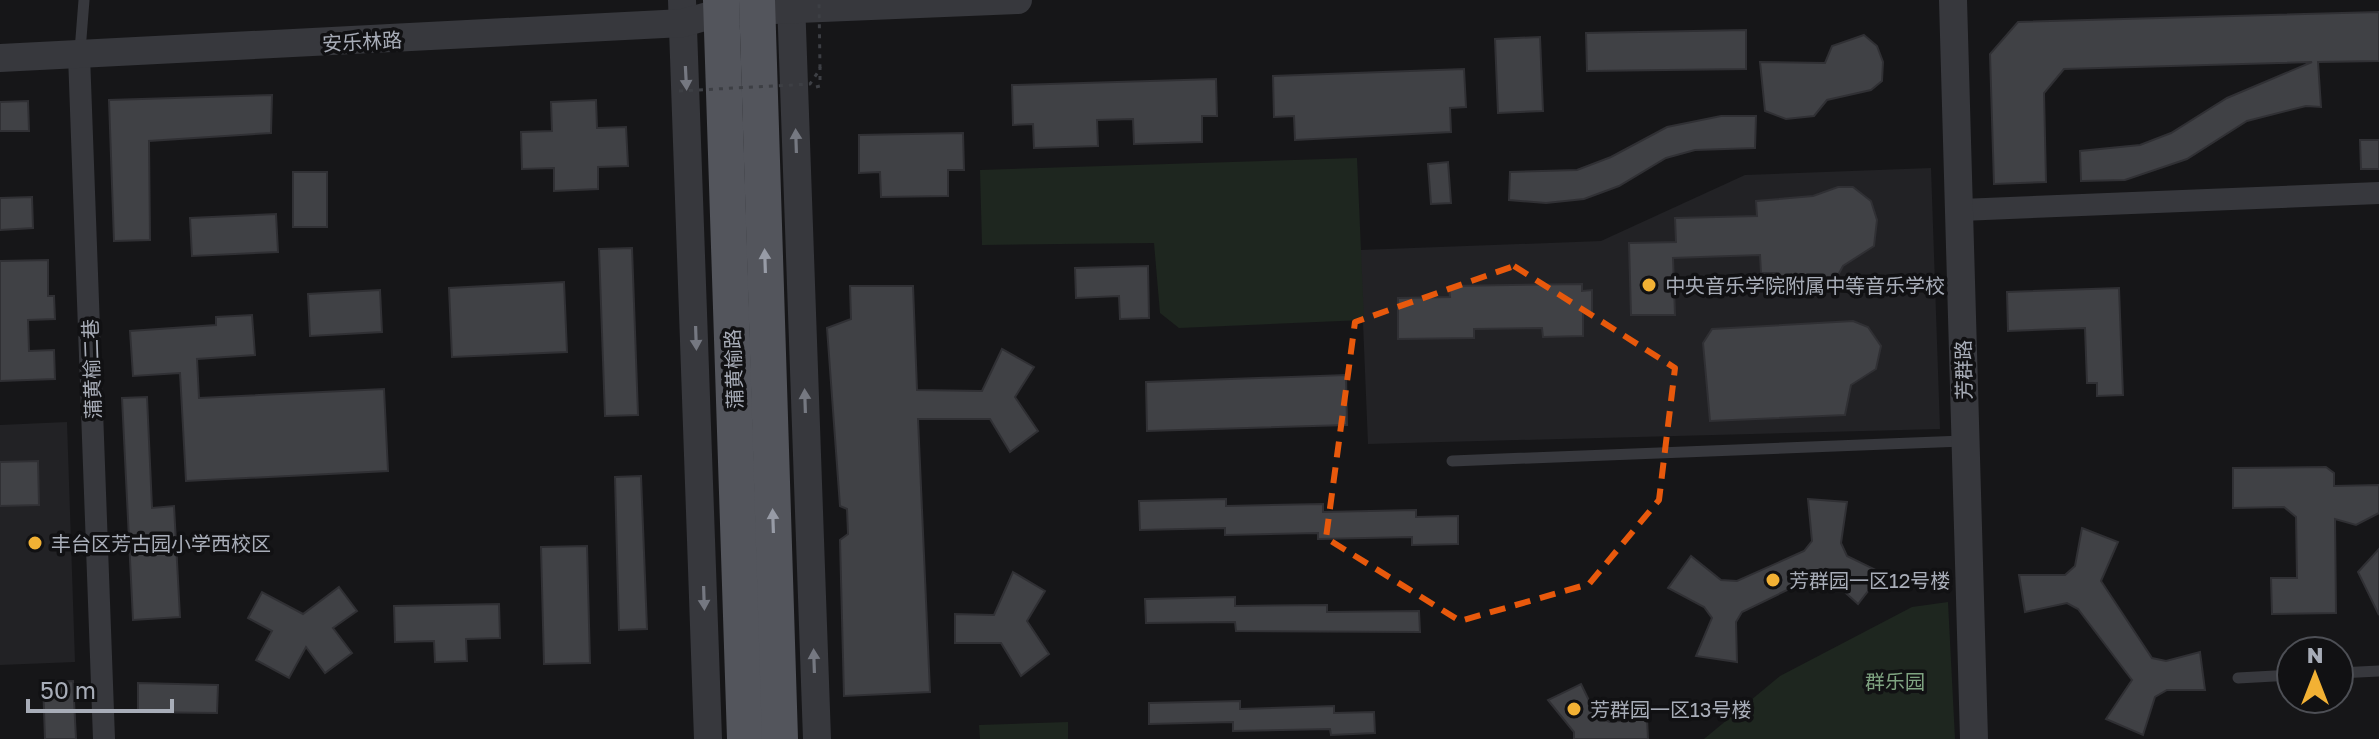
<svg xmlns="http://www.w3.org/2000/svg" width="2379" height="739" font-family="'Golos Text','Noto Sans SC',sans-serif">
	<rect width="100%" height="100%" fill="#161618"/>
	<!-- built -->
	<g fill="#222225">
		<polygon points="1931,168 1940,429 1368,444 1360,250 1601,241 1745,175"/>
		<polygon points="67,422 75,662 0,665 0,425"/>
	</g>
	<!-- green -->
	<g fill="#1e261f">
		<polygon points="1357,158 1364,320 1179,328 1160,313 1154,243 982,245 980,170"/>
		<polygon points="1948,602 1955,739 1704,739 1780,676 1912,607"/>
		<polygon points="1068,722 1068,739 980,739 979,725"/>
	</g>
	<!-- building -->
	<g fill="#404145" stroke="#303034" stroke-width="2">
		<polygon points="2379,12 2379,61 2318,62 2321,107 2306,106 2247,121 2187,159 2125,180 2081,181 2080,151 2140,145 2171,133 2227,98 2312,62 2064,69 2044,93 2046,182 1994,184 1990,54 2018,22"/>
		<polygon points="1746,30 1746,69 1587,71 1586,33"/>
		<polygon points="1864,35 1877,46 1883,62 1882,81 1871,90 1827,100 1814,116 1786,119 1765,111 1760,62 1825,63 1832,46"/>
		<polygon points="1540,37 1543,111 1498,113 1495,39"/>
		<polygon points="1464,69 1466,107 1450,108 1451,132 1295,140 1294,116 1274,117 1273,76"/>
		<polygon points="1216,79 1217,116 1202,116 1202,142 1134,144 1133,119 1097,120 1098,146 1034,148 1033,124 1013,125 1012,85"/>
		<polygon points="272,95 271,133 149,141 150,240 114,241 109,100"/>
		<polygon points="596,100 597,128 626,127 628,166 598,167 598,189 554,191 554,168 522,169 521,132 552,131 551,102"/>
		<polygon points="28,101 29,131 0,131 0,102"/>
		<polygon points="1721,116 1756,116 1755,148 1695,150 1666,158 1619,186 1584,199 1546,203 1509,200 1510,172 1577,170 1611,157 1667,127"/>
		<polygon points="963,133 964,170 948,170 948,196 881,197 880,172 859,173 859,135"/>
		<polygon points="2360,140 2379,140 2379,169 2361,169"/>
		<polygon points="1448,162 1451,203 1431,204 1428,164"/>
		<rect x="293" y="172" width="34" height="55"/>
		<polygon points="1838,187 1853,187 1871,201 1877,220 1874,246 1843,266 1830,290 1788,295 1773,284 1776,273 1761,273 1760,255 1673,258 1675,315 1631,315 1629,243 1676,242 1675,218 1757,216 1756,201 1813,196"/>
		<polygon points="32,197 33,228 0,230 0,198"/>
		<polygon points="276,214 278,252 192,256 190,218"/>
		<polygon points="632,248 638,415 605,416 599,249"/>
		<polygon points="48,260 48,296 54,296 55,319 28,320 29,351 54,350 55,379 0,381 0,261"/>
		<polygon points="1148,266 1149,318 1120,319 1119,296 1076,298 1075,268"/>
		<polygon points="564,282 567,352 452,357 449,288"/>
		<polygon points="1582,284 1582,291 1592,290 1592,312 1583,312 1583,336 1543,337 1542,328 1474,329 1474,338 1398,339 1398,298 1450,297 1449,286"/>
		<polygon points="850,286 913,286 917,390 982,391 1002,349 1034,367 1015,397 1038,431 1010,452 990,419 918,419 930,692 844,696 840,540 848,534 847,509 840,506 827,328 851,319"/>
		<polygon points="2119,288 2123,395 2097,396 2097,383 2087,383 2085,328 2008,331 2007,292"/>
		<polygon points="380,290 382,332 310,336 308,294"/>
		<polygon points="252,315 255,355 197,359 199,398 384,389 388,471 186,481 180,373 133,376 130,331 216,325 216,317"/>
		<polygon points="1853,321 1868,327 1881,346 1876,369 1851,385 1845,415 1710,421 1703,343 1712,329"/>
		<polygon points="1346,375 1347,425 1147,431 1146,382"/>
		<polygon points="147,397 152,508 174,506 180,617 133,620 122,398"/>
		<polygon points="38,461 39,505 0,506 0,462"/>
		<polygon points="2326,467 2334,473 2334,486 2379,485 2379,513 2356,525 2335,519 2336,613 2272,614 2271,578 2297,578 2296,517 2284,507 2233,508 2233,468"/>
		<polygon points="641,476 647,629 619,630 615,477"/>
		<polygon points="1226,499 1226,506 1323,504 1323,512 1416,510 1416,517 1458,516 1458,544 1412,545 1412,537 1318,539 1318,533 1225,535 1225,528 1140,530 1139,501"/>
		<polygon points="1808,499 1847,502 1841,543 1847,556 1882,573 1858,604 1828,577 1816,576 1742,612 1736,622 1737,662 1696,656 1712,618 1704,607 1668,588 1691,556 1721,580 1737,581 1804,551 1812,541"/>
		<polygon points="2082,528 2118,542 2101,581 2152,658 2166,661 2200,652 2205,690 2167,690 2155,697 2143,735 2106,719 2132,680 2078,609 2067,603 2025,612 2019,575 2065,575 2075,566"/>
		<polygon points="587,546 590,663 544,664 541,547"/>
		<polygon points="2379,549 2379,615 2358,572"/>
		<polygon points="1013,572 1045,591 1027,621 1049,654 1021,676 1001,643 955,643 955,614 994,615"/>
		<polygon points="339,587 357,611 333,628 352,653 325,673 306,647 289,678 256,660 272,631 248,618 262,592 303,614"/>
		<polygon points="1235,597 1235,606 1327,605 1327,612 1419,611 1420,632 1236,631 1235,622 1146,623 1145,599"/>
		<polygon points="499,604 500,638 466,639 467,661 435,662 434,641 395,642 394,606"/>
		<polygon points="73,681 76,739 45,739 43,682"/>
		<polygon points="138,683 218,685 217,713 138,712"/>
		<polygon points="1581,684 1597,717 1610,722 1647,718 1648,739 1574,739 1574,732 1548,700"/>
		<polygon points="1240,701 1240,709 1334,706 1334,713 1374,712 1375,733 1331,735 1330,729 1233,731 1233,722 1149,724 1149,703"/>
	</g>
	<g fill="none" stroke-linecap="round" stroke-linejoin="round">
		<!-- path -->
		<polyline stroke="#3d3f44" stroke-width="3" stroke-dasharray="4 6" stroke-linecap="butt" points="816,87 820,86 820,67"/>
		<!-- service -->
		<g stroke="#37383d" stroke-width="11">
			<polyline points="80,51 84,0"/>
			<polyline points="1452,461 1963,441"/>
			<polyline points="2339,673 2379,671"/>
			<polyline points="2238,678 2291,675"/>
		</g>
		<!-- minor -->
		<g stroke="#37383d" stroke-width="22">
			<polyline points="79,55 104,739"/>
			<polyline points="1961,210 2379,193"/>
		</g>
		<!-- tertiary -->
		<g stroke="#37383d" stroke-width="28">
			<polyline points="682,0 708,739"/>
			<polyline points="791,0 817,739"/>
			<polyline points="1953,0 1974,739"/>
			<polyline points="0,58 683,23 722,12 1018,0"/>
		</g>
		<!-- primary -->
		<g stroke="#53555c" stroke-width="36">
			<polyline points="721,0 745,739"/>
			<polyline points="757,0 780,739"/>
		</g>
		<!-- path-bridge -->
		<polyline stroke="#3d3f44" stroke-width="3" stroke-dasharray="4 6" stroke-linecap="butt" points="679,91 810,84 820,69 819,0"/>
	</g>
	<!-- one-way arrows -->
	<defs><path id="oneway-solid" d="M-6-.8H1V-3.2L6.5 0L1 3.2V.8H-6Z" transform="scale(2)"/></defs>
	<g fill="#757881">
		<use href="#oneway-solid" transform="translate(686 78) rotate(87)"/>
		<use href="#oneway-solid" transform="translate(796 141) rotate(-92)"/>
		<use href="#oneway-solid" transform="translate(696 338) rotate(88)"/>
		<use href="#oneway-solid" transform="translate(805 401) rotate(-92)"/>
		<use href="#oneway-solid" transform="translate(704 598) rotate(88)"/>
		<use href="#oneway-solid" transform="translate(814 661) rotate(-92)"/>
	</g>
	<g fill="#979ba6">
		<use href="#oneway-solid" transform="translate(765 261) rotate(-92)"/>
		<use href="#oneway-solid" transform="translate(773 521) rotate(-92)"/>
	</g>
	<!-- marked area -->
	<path fill="none" stroke="#e8590c" stroke-width="6" stroke-dasharray="16 10" stroke-linejoin="round" d="M1514 266 1675 368 1659 500 1589 584 1460 621 1326 538 1355 322Z"/>
	<!-- markers -->
	<g fill="#f2b134" stroke="#111113" stroke-width="3">
		<circle cx="1649" cy="285" r="8"/>
		<circle cx="35" cy="543" r="8"/>
		<circle cx="1773" cy="580" r="8"/>
		<circle cx="1574" cy="709" r="8"/>
	</g>
	<g text-anchor="middle" dominant-baseline="central" stroke-width="7" stroke-linejoin="round" paint-order="stroke">
		<!-- street labels -->
		<g font-size="20" fill="#a8adb8" stroke="#111113">
			<text transform="translate(362 41) rotate(-3)">安乐林路</text>
			<text transform="translate(91 369) rotate(-92)">蒲黄榆二巷</text>
			<text transform="translate(733 369) rotate(-92)">蒲黄榆路</text>
			<text transform="translate(1963 370) rotate(-91)">芳群路</text>
		</g>
		<!-- poi labels -->
		<g font-size="20" fill="#a8adb8" stroke="#111113" text-anchor="start">
			<text x="1665" y="285">中央音乐学院附属中等音乐学校</text>
			<text x="51" y="543">丰台区芳古园小学西校区</text>
			<text x="1789" y="580">芳群园一区12号楼</text>
			<text x="1590" y="709">芳群园一区13号楼</text>
		</g>
		<!-- park labels -->
		<g font-size="20" fill="#7fa381" stroke="#111113">
			<text x="1895" y="681">群乐园</text>
		</g>
	</g>
	<!-- north arrow -->
	<g transform="translate(2315 675)"><circle r="38" fill="#111113" stroke="#4d4f55" stroke-width="2"/>
	<path d="M0-6L14 30L0 20L-14 30Z" fill="#f2b134"/>
	<text y="-12" font-size="22" font-weight="bold" text-anchor="middle" fill="#a8adb8">N</text>
	</g>
	<!-- scale -->
	<path d="M28 699v12h144v-12" fill="none" stroke="#a8adb8" stroke-width="4"/>
	<text x="40" y="699" font-size="24" fill="#a8adb8" stroke="#111113" stroke-width="6" paint-order="stroke">50 m</text>
</svg>
